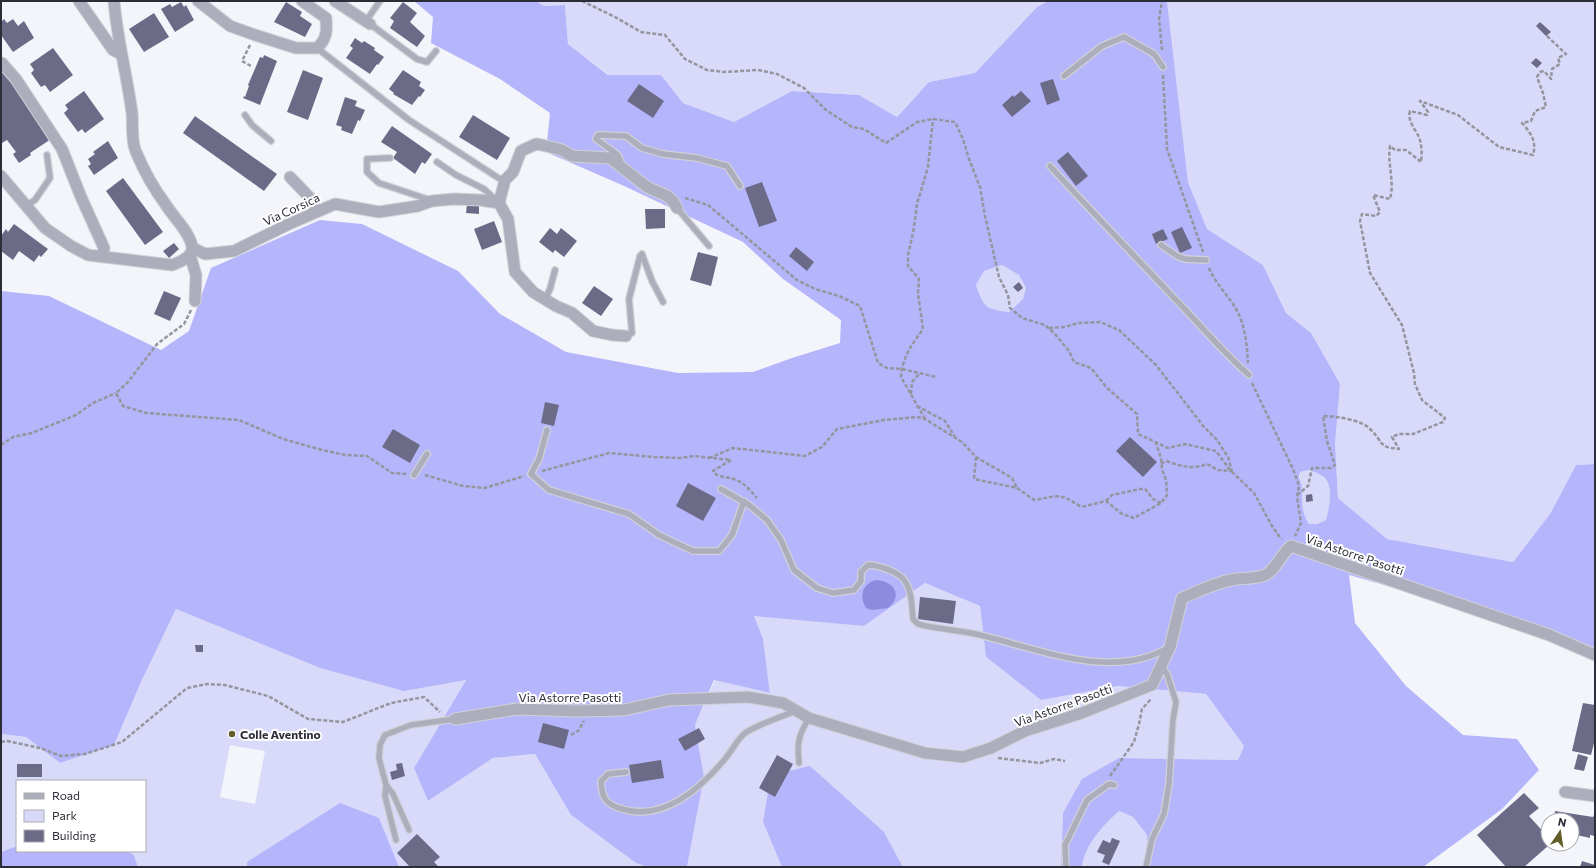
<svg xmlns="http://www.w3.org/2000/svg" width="1596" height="868" font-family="Commissioner,sans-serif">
	<rect width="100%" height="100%" fill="#f4f5fb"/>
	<!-- green -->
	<g fill="#d9dafa" fill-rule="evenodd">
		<polygon points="536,1 1048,1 1037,7 975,73 929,82 897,117 859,95 792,91 734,122 683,103 661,75 609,75 568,44 565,5 544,6"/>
		<polygon points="1167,1 1595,1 1595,464 1576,465 1550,514 1513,562 1387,539 1338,498 1335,443 1311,333 1286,313 1263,265 1207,229 1188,182"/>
		<path d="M1002 265 1019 275 1026 288 1023 299 1009 312C985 309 984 307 976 285L984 271Z"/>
		<path d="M1309 470C1314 472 1320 474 1324 477 1334 486 1329 509 1326 520L1317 524H1309C1300 511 1301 499 1301 484 1301 479 1299 477 1300 472Z"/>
		<polygon points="925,583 980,606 986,657 1041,700 1118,686 1206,694 1244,746 1238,760 1119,758 1063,813 1061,867 903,867 884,832 763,822 782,867 687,867 704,777 695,725 715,680 770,693 763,639 753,615 864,626"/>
		<path d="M176 609 320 668 404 690 466 680 414 768 428 801 493 758 535 754 571 815 636 863 648 867H399L379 818 247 862V867H138L134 855 128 851H145V781H17V846L1 852V734L26 737 60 763 114 745 141 682ZM230 745 265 751 255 804 220 797Z"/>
		<path d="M1119 811 1133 817 1147 835V852L1143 867H1082C1085 844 1103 826 1119 811Z"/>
	</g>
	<!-- forest -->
	<g fill="#b5b5fc" fill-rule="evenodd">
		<path d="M414 1H536L544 6 565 5 568 44 608 75H661L683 103 734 122 792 91 859 95 897 117 929 82 975 73 1037 7 1048 1H1167L1188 182 1207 229 1263 265 1286 313 1311 333 1340 384 1335 442 1338 498 1387 539 1513 562 1550 514 1576 465 1595 464V656L1468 609 1349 575 1355 623 1406 686 1463 735 1517 739 1539 770 1502 809 1423 867H1143L1147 852V835L1133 817 1119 811C1103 826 1085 844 1082 867H1061L1063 813 1082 779 1119 758 1238 760 1244 746 1206 694 1118 686 1041 700 986 657 980 606 925 583 864 626 754 616 763 639 770 693 714 680 695 725 704 777 687 867H648L636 863 571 815 535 754 493 758 428 801 414 768 466 680 404 691 320 668 176 609 141 682 114 745 60 763 26 737 1 734V291L49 296 161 350 189 331 211 268 320 220 362 224 458 271 500 314 566 352 678 373 753 372 792 358 840 343 841 320 783 279 743 242 622 185 546 152 550 113 500 79 431 43 433 17ZM1002 265 1019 275 1026 288 1023 299 1009 312C985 309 984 307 976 285L984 271ZM1309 470C1314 472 1320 474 1324 477 1334 486 1329 509 1326 520L1317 524H1309C1297 506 1306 492 1299 477L1300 472Z"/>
		<polygon points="810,766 884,832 903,867 782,867 763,822 771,775"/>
		<polygon points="340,803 379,818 399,867 247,867 247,862"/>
		<polygon points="17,846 17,851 128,851 134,855 138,867 1,867 1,852"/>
	</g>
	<!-- water -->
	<path fill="#8d8be0" d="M876 580C893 581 904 595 888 608L872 610 866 608C859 596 862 584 876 580Z"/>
	<!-- building -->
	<g fill="#6b6b87">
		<polygon points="181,2 184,7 186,5 194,20 175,32 161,9 170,4 172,7"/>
		<polygon points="286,2 302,12 300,16 312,24 305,37 274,22"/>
		<polygon points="403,2 417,13 410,22 425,36 417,47 390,28 394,21 390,18"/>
		<polygon points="154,13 169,37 144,52 129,29"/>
		<polygon points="4,19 7,23 13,19 18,26 24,21 34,38 13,52 1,35 1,22"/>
		<polygon points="1540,22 1551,32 1546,36 1536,26"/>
		<polygon points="355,38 362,43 364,41 375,48 374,50 384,57 378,65 377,64 370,74 346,58 353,48 350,46"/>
		<polygon points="53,48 73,75 50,92 45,85 41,87 31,73 34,70 30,64"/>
		<polygon points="264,55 277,61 260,105 243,98 244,96 245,97 249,86 248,85 260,57 263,58"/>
		<polygon points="1536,58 1542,63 1537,68 1531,63"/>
		<polygon points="1,68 51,139 30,153 31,155 19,163 13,154 16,152 7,140 2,143 1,141"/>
		<polygon points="303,70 323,78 308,120 287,112"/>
		<polygon points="403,70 421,82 419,86 425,90 420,97 419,96 412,105 393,94 394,93 389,89"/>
		<polygon points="1053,79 1060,100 1047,105 1040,83"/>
		<polygon points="639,84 664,101 653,118 627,101"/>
		<polygon points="84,91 104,119 85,133 82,129 78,132 64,113 68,109 65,105"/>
		<polygon points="1021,91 1031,101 1012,117 1002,105 1013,95 1014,97"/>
		<polygon points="345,97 357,101 355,106 365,110 360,121 358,120 352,134 341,130 342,127 336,125"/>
		<polygon points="473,115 510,138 497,160 459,137"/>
		<polygon points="195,116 277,174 264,191 183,133"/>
		<polygon points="392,126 432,154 425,164 422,162 415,174 393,158 397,152 381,142"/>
		<polygon points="108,141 118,158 94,175 88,166 91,164 88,159 95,154 93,152"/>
		<polygon points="1068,152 1088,176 1076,186 1057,161"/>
		<polygon points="123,178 163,232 145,245 106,191"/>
		<polygon points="762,182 777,221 759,227 745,188"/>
		<polygon points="467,204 479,205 479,214 466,213"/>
		<polygon points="645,209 665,209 665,228 646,229"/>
		<polygon points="494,221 502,242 482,250 474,229"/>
		<polygon points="14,224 48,249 41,257 39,255 34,262 19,251 13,260 1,251 1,236 6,229 8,232"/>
		<polygon points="1182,227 1192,248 1180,253 1171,232"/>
		<polygon points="550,228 557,234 561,228 577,241 564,257 555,250 553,253 539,242"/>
		<polygon points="1163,229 1168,239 1156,244 1152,234"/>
		<polygon points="174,243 179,249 169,258 163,251"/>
		<polygon points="796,247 814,262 807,271 789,256"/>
		<polygon points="698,252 718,257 711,286 690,280"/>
		<polygon points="1019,282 1023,288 1018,292 1013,287"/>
		<polygon points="594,286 613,299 601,316 582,303"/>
		<polygon points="164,291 181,298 170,321 154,314"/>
		<polygon points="545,402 559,405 554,426 541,423"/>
		<polygon points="393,429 420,445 410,463 382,447"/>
		<polygon points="1130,437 1157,462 1143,477 1116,451"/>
		<polygon points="688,483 716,498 703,521 676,506"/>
		<polygon points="1312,494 1313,501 1306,502 1306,495"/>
		<polygon points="920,597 956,601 953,624 918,619"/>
		<polygon points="195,645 203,645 203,652 196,652"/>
		<polygon points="1583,703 1595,705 1595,739 1591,755 1572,751"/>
		<polygon points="543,723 569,730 564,749 538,742"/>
		<polygon points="699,728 705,739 685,751 678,739"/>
		<polygon points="1578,754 1588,757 1584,771 1574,769"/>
		<polygon points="777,755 793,764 775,797 759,788"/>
		<polygon points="661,760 664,778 632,783 629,765"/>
		<polygon points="402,763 405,776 392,780 390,772 397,770 396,764"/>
		<rect x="17" y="764" width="25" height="13"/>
		<polygon points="1524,793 1539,808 1529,816 1548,837 1548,842 1546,844 1548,846 1524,867 1506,867 1477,835"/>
		<polygon points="1555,811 1593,817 1595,813 1595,836 1590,835 1590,838 1572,834 1572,820 1554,820"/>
		<polygon points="417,834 440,857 434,862 439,867 410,867 397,853"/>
		<polygon points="1112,838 1120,841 1109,865 1102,862 1105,855 1097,852 1103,840 1110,843"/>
		<polygon points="1582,861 1595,865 1595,867 1580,867"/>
	</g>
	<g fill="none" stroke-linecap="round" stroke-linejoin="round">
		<defs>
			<g id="lane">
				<polyline points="366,21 380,1"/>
				<polyline points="370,24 417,59 427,62 436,51"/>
				<polyline points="317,48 409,120 500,179"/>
				<polyline points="1064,76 1102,46 1124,37 1154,54 1163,67"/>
				<polyline points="245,115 252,125 271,141"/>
				<polyline points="390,158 367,159 367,172 379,183 430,200"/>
				<polyline points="437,162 456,175 484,189 498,202"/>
				<polyline points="622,165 618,155 596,139 598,135 626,136 642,148 663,154 697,158 727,166 740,186"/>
				<path d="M1050 166C1091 211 1133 254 1175 299 1200 324 1222 352 1249 375"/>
				<polyline points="26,206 35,200 50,178 47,155"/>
				<polyline points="677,208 709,246"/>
				<polyline points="1161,245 1177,256 1185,259 1206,260"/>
				<polyline points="545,299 550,289 555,270"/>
				<polyline points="626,336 632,333 629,299 640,256 642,254 652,281 663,302"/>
				<polyline points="547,430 539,459 531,474 549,490 629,514 659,535 693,551 719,551 732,535 744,501"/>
				<polyline points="414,475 427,454"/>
				<path d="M721 489 749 505 767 520 781 540 794 570 817 588 833 593 854 590 861 581V572L868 565C879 565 899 572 905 581 912 592 912 607 913 619L918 624C940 630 963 630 984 636 1041 650 1112 680 1168 648"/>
				<path d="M799 763C797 743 798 736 809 718"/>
				<path d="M626 772 608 774 601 781C602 798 605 804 622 809 663 822 701 788 725 759 732 751 736 741 744 734 750 728 787 714 797 711"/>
				<polyline points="386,785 393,794 409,830"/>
				<polyline points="396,840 385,796 386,785 379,758 380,745 385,735 411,725 455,719"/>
				<polyline points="1066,867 1065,845 1087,800 1109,784 1114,785"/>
				<polyline points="1146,867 1152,839 1164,814 1169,784 1173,720 1176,702 1167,674 1161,666"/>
			</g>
			<g id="street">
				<polyline points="79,1 113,50 121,54"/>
				<path d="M198 1 230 26 255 35 296 48H317C327 39 327 31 326 18L302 1"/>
				<polyline points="335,1 370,24"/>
				<polyline points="2,63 16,79 62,149 81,197 104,248 102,256"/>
				<path d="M1 176 45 228 71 246 88 255 172 265C180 262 194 257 192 246 189 231 174 218 166 205 154 189 144 171 136 152 131 141 133 125 132 113 127 75 117 39 114 1"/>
				<polyline points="290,177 314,202 314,212"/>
				<polyline points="499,203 505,180 513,172 521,151 536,144 542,145 562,150 572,156 610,158 647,187 667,196 673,201 677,208"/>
				<polyline points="193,248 205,254 234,251 289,224 335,204 379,212 418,206 432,201 454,199 480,200 499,203 508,219 515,272 533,292 556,306 572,313 593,331 612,335 626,336"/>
				<polyline points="190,255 196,275 195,301"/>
				<path d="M455 719 517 709 576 711 624 710 669 700 748 697 783 703 809 718 925 753 963 757 991 748 1025 731 1082 713 1152 685 1170 647 1182 598C1198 592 1214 583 1231 580 1241 578 1256 579 1265 575 1275 571 1282 553 1291 546L1549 635 1595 655"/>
				<polyline points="1565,792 1595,796"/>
			</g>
		</defs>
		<!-- lane casing -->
		<use href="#lane" stroke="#d0d1d8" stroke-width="8"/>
		<!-- street casing -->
		<use href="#street" stroke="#d0d1d8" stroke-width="13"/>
		<!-- path -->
		<g stroke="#95959e" stroke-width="2.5" stroke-dasharray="4 2" stroke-linecap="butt">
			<polyline points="582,1 615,17 641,32 665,35 685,59 707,70 724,72 758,70 777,74 804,88 826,110 852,127 864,129 886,143 917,122 933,119 955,122 963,139 969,159 980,187 985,216 999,277 1008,295 1010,308 1022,318 1045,325 1054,333 1069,351 1074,362 1091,368 1107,388 1137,414 1138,434 1168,448 1185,444 1216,451 1230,470 1254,493 1272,526 1279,536 1282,539"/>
			<polyline points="250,45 242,61 251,66"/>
			<polyline points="1162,50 1159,19 1162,1"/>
			<polyline points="1163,75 1167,149 1203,252"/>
			<polyline points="685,198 708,205 797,280 815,289 839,296 860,306 878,363 887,368 902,369 936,377"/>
			<path d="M1209 268C1215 283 1228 295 1236 309 1245 324 1247 345 1248 363"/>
			<polyline points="191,310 184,324 157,344 128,382 116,393 123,406 146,413 239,420 283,439 322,450 345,455 367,456 392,473 406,474"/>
			<polyline points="1049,328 1065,327 1078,323 1100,322 1119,330 1156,365 1204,427 1217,440 1228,457 1232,471"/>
			<polyline points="1252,383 1293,469 1299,486 1297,497 1301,523 1295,536"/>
			<polyline points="911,394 912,382 920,373"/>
			<polyline points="917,406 945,421 955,437"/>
			<path d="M925 419 901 377C902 358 912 344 923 329L918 294 919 279 908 266V255L913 233 917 204 928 167 933 119"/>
			<polyline points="1,445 13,437 32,433 76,415 93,403 116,393"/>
			<path d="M976 457 974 479 1017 488 1034 500C1059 496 1059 492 1081 507L1106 501 1122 514 1134 518 1161 503 1167 495 1166 480 1162 469 1161 458 1156 443"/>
			<polyline points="709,458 733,448 805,456 822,447 837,429 884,420 917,417 925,419 962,442 976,457 1012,478 1017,488"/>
			<path d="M1161 464 1166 461C1181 466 1192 470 1207 464L1218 470 1232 471"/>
			<path d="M542 471 609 453 654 457 680 458 694 456 731 460 713 471 718 476C740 479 743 482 757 498"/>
			<polyline points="425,475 463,486 485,488 524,476"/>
			<path d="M1297 495 1308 486 1312 468H1331L1335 465 1327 441 1323 416C1335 416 1362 420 1370 429 1384 442 1377 447 1399 449L1392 437 1399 434H1413L1443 422 1445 418 1422 400 1415 384 1414 373 1402 325 1370 273 1360 221 1362 214 1376 216 1380 212 1373 195 1390 199C1395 181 1387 164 1390 146L1395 150H1406L1421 162C1422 154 1422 145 1419 137 1415 129 1407 120 1410 111L1427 115 1428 112 1420 101 1458 115 1499 147 1533 155C1537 142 1531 133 1522 123L1531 121 1535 111 1546 107 1543 93 1537 77 1540 72 1544 71 1551 79 1552 69 1560 64 1558 58 1566 54 1547 36"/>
			<polyline points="1106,501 1112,495 1140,489 1145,489 1153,499 1161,503"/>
			<polyline points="571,735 578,731 584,721"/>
			<polyline points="1,742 7,741 40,748 61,756 85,754 122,742 187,688 207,684 225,685 268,696 308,719 343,722 391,703 424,697 440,712"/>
			<polyline points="998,758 1040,763 1054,759 1065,761"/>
			<polyline points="1110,776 1134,742 1139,724 1142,709 1151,699"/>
		</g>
		<!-- lane -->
		<use href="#lane" stroke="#adaebb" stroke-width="5.5"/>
		<!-- street -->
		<use href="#street" stroke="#adaebb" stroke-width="11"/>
	</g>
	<!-- markers -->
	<circle fill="#625d2a" stroke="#fff" stroke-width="1.5" cx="232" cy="734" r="4"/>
	<g text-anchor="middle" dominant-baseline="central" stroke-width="4" stroke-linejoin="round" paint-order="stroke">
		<!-- street labels -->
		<g font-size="12" fill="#2d2d39" stroke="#fff">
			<text transform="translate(291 209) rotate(-25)">Via Corsica</text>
			<text transform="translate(1355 554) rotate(19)">Via Astorre Pasotti</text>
			<text x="570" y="697">Via Astorre Pasotti</text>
			<text transform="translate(1063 705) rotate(-20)">Via Astorre Pasotti</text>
		</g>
		<!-- poi labels -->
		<g font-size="12" font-weight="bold" fill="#2d2d39" stroke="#fff" text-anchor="start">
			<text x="240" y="734">Colle Aventino</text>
		</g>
	</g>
	<!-- border -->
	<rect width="1596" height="868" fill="none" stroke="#2d2d39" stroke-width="4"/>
	<!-- legend -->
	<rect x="16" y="780" width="130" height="72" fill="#ffffff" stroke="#ababb0"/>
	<rect x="24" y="793" width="20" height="6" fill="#adaebb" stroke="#ababb0"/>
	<text x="52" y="800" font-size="12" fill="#2d2d39">Road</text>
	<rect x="24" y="810" width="20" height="12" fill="#d9dafa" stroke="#ababb0"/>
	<text x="52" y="820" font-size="12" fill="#2d2d39">Park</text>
	<rect x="24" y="830" width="20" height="12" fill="#6b6b87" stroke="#ababb0"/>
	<text x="52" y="840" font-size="12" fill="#2d2d39">Building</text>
	<!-- north arrow -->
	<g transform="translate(1560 832) rotate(13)"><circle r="19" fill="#ffffff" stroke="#ababb0"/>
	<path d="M0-3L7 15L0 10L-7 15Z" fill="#625d2a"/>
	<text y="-6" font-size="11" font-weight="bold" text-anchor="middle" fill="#2d2d39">N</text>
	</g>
</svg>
